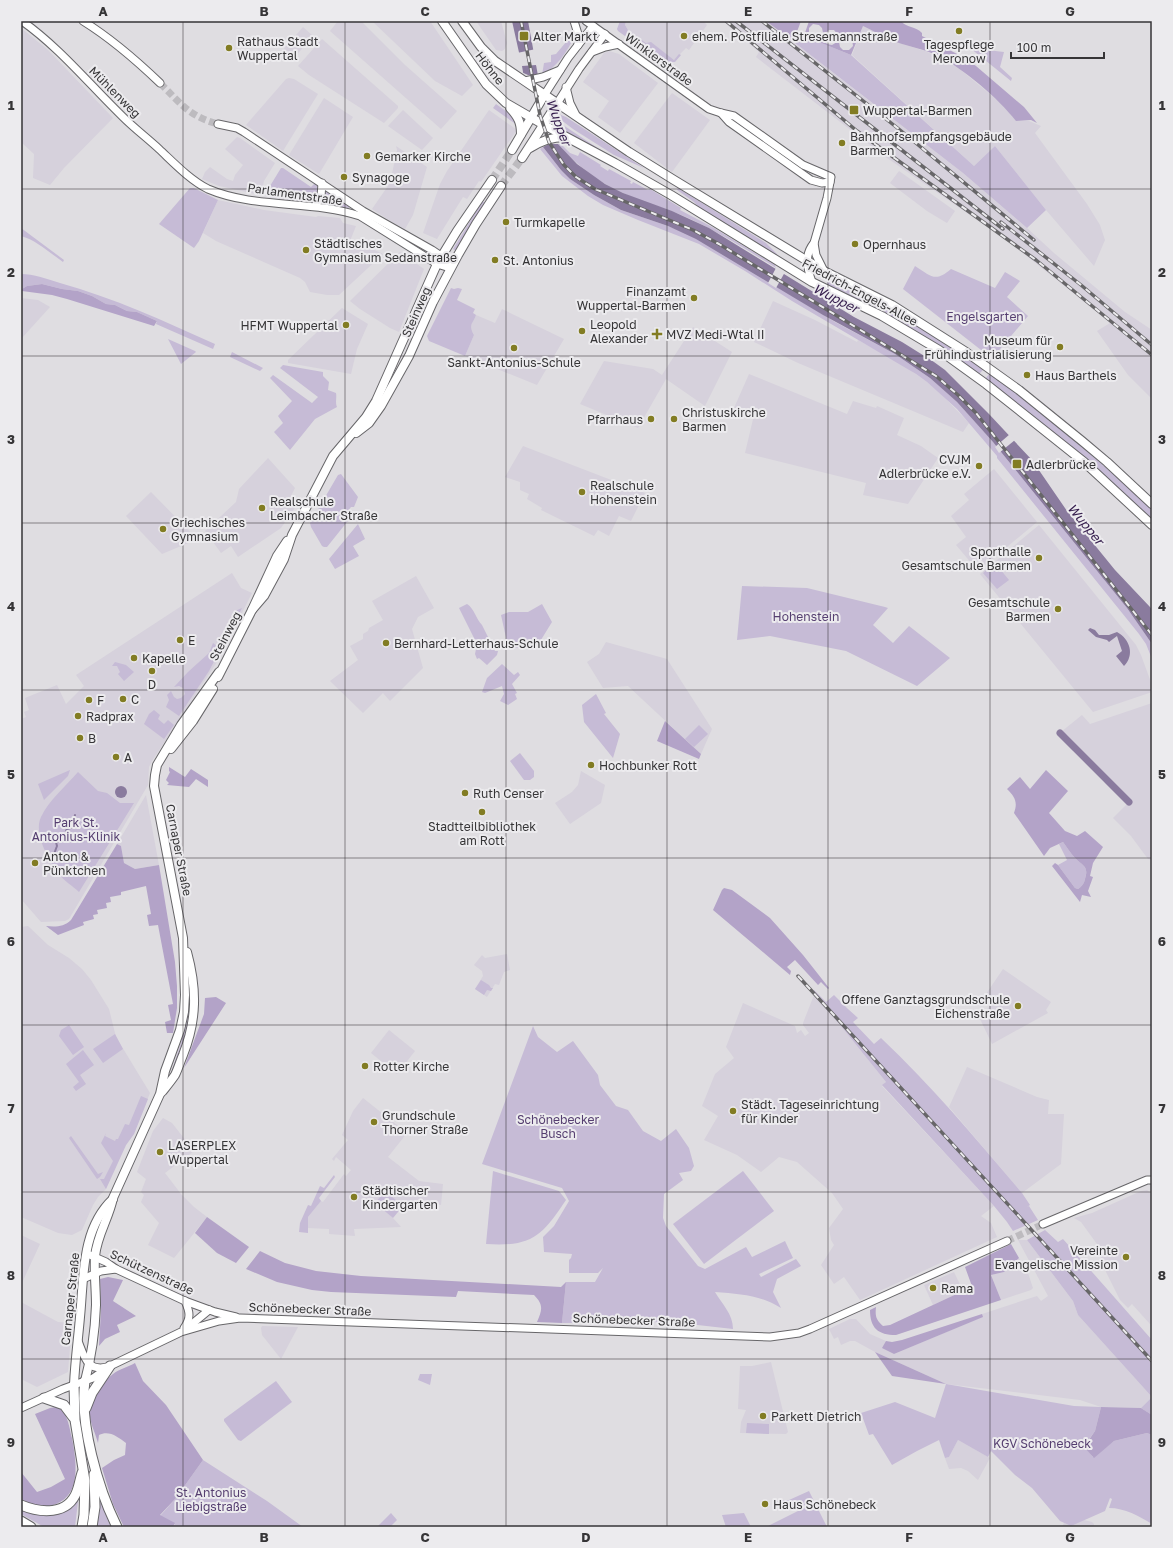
<svg xmlns="http://www.w3.org/2000/svg" width="1173" height="1548" font-family="'Golos Text',sans-serif">
	<rect width="100%" height="100%" fill="#dfdde1"/>
	<!-- built -->
	<g fill="#d6d1dc">
		<polygon points="338,21 361,21 405,65 457,111 441,129 330,31"/>
		<polygon points="372,21 430,21 473,85 462,96 435,81"/>
		<polygon points="476,21 501,21 507,43 505,49 502,51 496,50"/>
		<polygon points="626,21 703,21 707,25 689,50 686,48 674,60 652,43 646,43 628,30 625,25"/>
		<polygon points="723,21 766,21 963,173 1027,228 1054,253 1125,312 1152,330 1152,399 1128,375 1097,331 1110,323 1097,312 1008,241 887,158 756,57 759,52"/>
		<polygon points="863,26 896,42 925,51 947,61 962,71 1002,104 1017,121 1029,121 1041,126 1035,133 1087,204 1100,225 1105,240 1094,266 1046,210 995,146 974,166 852,55"/>
		<polygon points="303,27 313,36 294,58 292,56 290,58 282,51"/>
		<polygon points="21,28 48,50 113,118 64,168 50,185 33,178 34,154 21,142"/>
		<polygon points="322,39 398,106 398,108 384,123 309,75 298,66"/>
		<polygon points="609,51 619,54 658,83 620,133 598,117 609,101 583,82 604,53"/>
		<polygon points="289,78 294,79 318,94 283,151 246,125 286,79"/>
		<polygon points="672,93 710,120 672,172 634,143"/>
		<polygon points="324,98 353,117 319,174 289,155"/>
		<polygon points="403,110 433,138 422,150 388,126"/>
		<polygon points="489,110 517,130 481,182 479,181 467,199 463,197 437,239 423,233 440,184 447,171"/>
		<polygon points="237,137 240,138 275,163 264,181 261,195 219,186 202,179 205,172 210,167 227,179 233,181 235,175 243,165 225,149"/>
		<polygon points="396,146 427,167 413,215 405,229 392,222 372,209 390,183 397,150"/>
		<polygon points="899,171 955,211 947,223 927,211 890,183"/>
		<polygon points="218,200 264,210 316,217 318,216 340,218 343,223 356,226 350,241 360,247 362,244 383,254 339,295 327,295 310,292 305,282 300,278 216,241 203,233"/>
		<polygon points="400,252 424,269 399,332 390,328 360,309 350,301"/>
		<polygon points="21,298 38,300 50,307 21,339"/>
		<polygon points="773,301 815,320 857,342 858,340 900,363 927,382 942,395 969,423 963,432 798,363 754,342"/>
		<polygon points="342,308 368,324 357,349 351,374 288,363 288,360"/>
		<polygon points="502,309 564,339 537,385 465,356 474,335 471,329 471,325 476,315 495,323"/>
		<polygon points="693,327 732,352 705,406 666,379 638,428 580,404 604,361 653,369 662,375"/>
		<polygon points="749,374 847,414 853,401 876,408 877,406 904,418 897,435 921,446 938,458 908,504 863,495 866,483 745,453 754,415 734,408"/>
		<polygon points="523,446 645,493 631,521 619,516 609,536 598,530 594,536 541,510 542,508 527,499 529,494 520,490 520,482 505,477"/>
		<polygon points="268,458 295,488 290,498 299,502 281,528 238,557 231,546 221,553 205,531 236,502 239,489"/>
		<polygon points="994,469 1037,522 978,571 956,545 966,537 951,516 969,500 964,494"/>
		<polygon points="151,492 196,538 193,541 162,554 126,516"/>
		<polygon points="1039,525 1136,645 1141,655 1152,685 1152,692 1093,712 980,574"/>
		<polygon points="232,573 241,588 252,593 219,659 152,761 149,767 148,785 69,919 65,921 41,922 21,899 21,719 26,717 24,712 29,710 25,698 57,685 66,704 84,686 76,675"/>
		<polygon points="416,576 434,608 418,617 412,629 423,668 390,701 383,693 363,713 330,681 358,660 350,646 363,639 363,634 368,631 369,628 383,620 372,601"/>
		<polygon points="606,642 667,659 712,729 701,754 628,686 603,688 587,662 599,654"/>
		<polygon points="1152,703 1152,860 1148,859 1131,836 1113,818 1127,804 1102,774 1061,732 1082,715 1090,724"/>
		<polygon points="581,771 605,785 601,803 570,824 555,803 572,792 578,785"/>
		<polygon points="146,795 159,865 135,869 124,863 121,846 117,844"/>
		<polygon points="28,926 48,945 69,958 82,969 91,980 109,1009 116,1037 150,1093 134,1134 126,1145 106,1189 98,1197 93,1205 82,1230 72,1235 58,1233 21,1217 21,927"/>
		<polygon points="507,954 510,970 504,972 499,985 495,984 487,997 475,989 483,976 482,971 474,965 482,955 485,958"/>
		<polygon points="1003,969 1051,1002 1046,1010 1048,1013 992,1044 980,1019 994,1000 986,994"/>
		<polygon points="814,995 841,1026 886,1082 882,1086 994,1206 981,1216 991,1223 997,1237 860,1300 844,1277 834,1284 821,1265 834,1245 831,1240 829,1228 843,1209 832,1193 797,1162 779,1157 761,1172 737,1155 704,1140 718,1116 702,1106 715,1074 734,1058 726,1047 743,1003 795,1026 797,1033 801,1030 805,1036 809,1033 803,1025 803,1023"/>
		<polygon points="389,1030 415,1051 397,1074 371,1053"/>
		<polygon points="967,1067 1037,1097 1049,1100 1048,1114 1064,1114 1061,1164 1022,1193 949,1107"/>
		<polygon points="363,1098 407,1133 388,1157 419,1181 443,1184 441,1205 422,1203 418,1210 409,1211 385,1192 376,1203 393,1218 401,1227 354,1229 355,1236 329,1234 329,1229 307,1228 308,1217 321,1201 323,1202 344,1174 346,1176 351,1170 336,1157 334,1161 332,1159 348,1140 342,1135 353,1111"/>
		<polygon points="163,1118 172,1123 194,1151 165,1173 181,1194 194,1207 207,1217 174,1258 148,1245 159,1223 141,1202 144,1195 141,1192 146,1179 137,1172 153,1131"/>
		<polygon points="1147,1190 1152,1194 1152,1322 1150,1324 1132,1304 1128,1308 1120,1300 1105,1270 1097,1244 1081,1222 1074,1218 1092,1213 1141,1191"/>
		<polygon points="21,1235 40,1244 21,1285"/>
		<polygon points="1018,1240 1027,1240 1073,1301 1078,1315 1152,1397 1141,1408 1101,1407 1080,1400 946,1384 875,1352 855,1341 850,1341 841,1345 838,1337 834,1339 829,1329 850,1319 856,1319 870,1334 886,1341 883,1348 894,1354 982,1317 982,1314 1037,1296 1041,1301 1048,1296"/>
		<polygon points="1019,1258 1027,1270 1033,1288 1031,1290 1001,1300 991,1275 1004,1272"/>
		<polygon points="954,1272 963,1291 933,1305 924,1285"/>
		<polygon points="21,1302 58,1322 72,1323 68,1372 37,1387 21,1379"/>
		<polygon points="262,1326 298,1327 281,1359 262,1335 261,1328"/>
		<polygon points="771,1362 788,1432 786,1434 740,1433 741,1422 746,1410 738,1409 740,1366 752,1366"/>
		<polygon points="958,1440 990,1458 978,1480 968,1471 961,1468 949,1469 945,1458 949,1457"/>
		<polygon points="1084,1520 1092,1522 1094,1524 1094,1527 1062,1527 1064,1523 1069,1525"/>
	</g>
	<!-- green -->
	<g fill="#c6bbd6">
		<polygon points="620,21 626,21 625,25 628,30 646,43 651,42 674,60 679,54 681,55 675,62 673,62 669,67 667,66 618,31 617,29"/>
		<polygon points="782,33 795,37 797,33 851,55 974,166 995,146 1046,210 1027,228 963,173"/>
		<path d="M572 35 574 37C568 51 556 68 542 75L544 63 551 62V55L556 54Z"/>
		<polygon points="970,48 1004,52 1000,67 1012,78 1011,81"/>
		<polygon points="496,104 513,116 517,125 493,108"/>
		<polygon points="556,113 566,117 644,168 614,155 573,129 556,116"/>
		<polygon points="553,119 554,119 614,159 559,130 554,123"/>
		<path d="M558 144H561L570 153 578 156 580 152 601 165 600 166 608 171 609 169 631 181 630 183 632 184 633 182 648 190 650 189 681 208 680 210 714 228 775 265 776 268C747 250 719 232 688 218 667 208 644 203 623 193 598 182 576 165 558 144Z"/>
		<polygon points="543,147 561,170 570,179 594,195 621,210 668,226 697,238 835,322 895,354 930,378 957,402 993,442 1127,608 1152,644 1152,659 1146,644 1139,634 997,458 997,456 957,409 927,382 916,374 792,301 745,271 699,244 638,220 603,205 588,196 562,176 540,149"/>
		<polygon points="281,168 283,168 311,187 316,182 320,192 315,201 309,202 269,197 270,186"/>
		<polygon points="190,188 194,188 218,200 199,241 194,248 159,224"/>
		<polygon points="678,188 766,243 777,254 778,257 701,210 694,202 677,190"/>
		<polygon points="325,191 349,207 349,208 320,204 324,199"/>
		<polygon points="482,202 485,202 456,251 453,249"/>
		<path d="M21 228 64 260 63 262C50 253 36 240 21 236Z"/>
		<path d="M915 266C931 276 935 283 951 269L995 288 1005 272 1020 281 1007 297 1028 316 995 355 993 354 990 357 903 289Z"/>
		<path d="M21 274C33 274 48 279 60 283 114 298 164 321 215 344L213 349 156 324 157 321 137 312 127 311 115 305 106 304 92 296 78 291 62 289 42 284 27 286 22 289Z"/>
		<polygon points="830,278 861,293 903,316 957,352 953,356 826,286"/>
		<path d="M451 288 454 289 458 288 462 289 457 300 475 309 473 313 476 315C473 324 468 324 474 335L465 356 429 341 427 336Z"/>
		<polygon points="168,339 195,351 196,352 181,364"/>
		<polygon points="232,352 263,368 260,371 230,357"/>
		<polygon points="964,356 967,357 984,369 979,374 962,362 962,360"/>
		<path d="M283 365 323 372V376L329 382 328 390 336 393C337 398 335 402 337 407L315 419 290 450 274 432 283 423 278 416 292 401 270 378 273 375 312 403 318 397 280 368Z"/>
		<path d="M990 373C1047 416 1100 461 1152 509V519L1051 430 985 379Z"/>
		<polygon points="341,474 358,497 354,507 351,507 347,512 351,517 327,547 324,547 322,546 311,527 310,523 338,475"/>
		<polygon points="358,524 365,539 353,546 359,556 335,569 329,559"/>
		<polygon points="995,563 1009,580 997,589 983,573"/>
		<polygon points="742,586 807,588 885,607 888,608 873,625 893,643 909,626 950,658 917,686 846,651 770,636 737,640"/>
		<path d="M467 604C474 608 476 619 482 625L495 651H498L497 655 487 665 479 658 477 659 475 654 477 644 459 608Z"/>
		<polygon points="542,604 552,622 536,648 507,648 507,642 501,615 509,612 528,612"/>
		<polygon points="242,608 209,671 179,716 166,707 169,700 167,695 171,691 174,697 177,699 181,698 185,694 183,688 179,686 174,687 188,672 209,653 213,643 218,647 237,615 234,613 235,611"/>
		<polygon points="115,662 126,665 134,672 124,681 118,674 120,672 117,666 112,666"/>
		<polygon points="502,664 514,675 518,672 520,675 512,684 517,693 515,694 517,699 508,705 500,701 504,694 502,686 485,693 482,692 487,678"/>
		<polygon points="596,694 606,713 604,714 620,734 613,758 584,722 582,705"/>
		<polygon points="154,710 160,715 158,719 164,724 168,720 174,725 164,739 144,724 149,714"/>
		<polygon points="699,725 708,734 694,747 685,739"/>
		<polygon points="520,753 534,771 534,777 530,780 524,780 510,761"/>
		<polygon points="70,770 68,776 44,800 38,784"/>
		<path d="M78 772 98 791 107 793 120 803H134L79 892C73 886 64 881 59 874 49 861 33 833 41 817 49 800 66 786 78 772Z"/>
		<path d="M1063 842C1067 847 1070 853 1075 858 1083 866 1089 866 1085 879 1084 884 1082 886 1078 889L1075 888 1058 865 1067 860 1059 844Z"/>
		<polygon points="481,980 489,985 491,988 493,988 491,991 487,990 484,995 475,989"/>
		<path d="M189 983H190V1014L187 1032 174 1070H172C183 1037 190 1018 189 983Z"/>
		<path d="M814 990 826 1002 834 995 848 1009 858 1018 853 1022 874 1044 881 1038C932 1086 977 1140 1022 1193L1030 1205 1027 1207 1029 1206 1038 1220 1013 1231 1007 1222 994 1206 882 1085 886 1082 841 1026 814 995Z"/>
		<polygon points="69,1025 84,1047 73,1055 59,1036 61,1030"/>
		<path d="M533 1026 538 1037 557 1052 573 1041 598 1075 600 1085 616 1106 628 1110 643 1131 661 1141 676 1129 689 1148 694 1166 691 1171 679 1173 683 1180 664 1194 663 1218 666 1226 698 1266 705 1269 746 1247 752 1257 785 1241 793 1258 759 1274 761 1277 796 1259 801 1266 777 1279 773 1292 781 1308C760 1295 740 1294 715 1292 722 1304 733 1314 733 1329L671 1322 562 1323 566 1282H595L603 1268 598 1273H569V1260L571 1258 572 1254 544 1252 543 1237 554 1226 569 1201 562 1188 482 1164Z"/>
		<polygon points="115,1034 123,1049 103,1063 93,1049"/>
		<polygon points="83,1050 94,1065 80,1075 86,1084 76,1091 73,1087 79,1082 66,1064"/>
		<polygon points="141,1096 148,1099 134,1134 126,1145 106,1189 100,1179 104,1179 113,1161 101,1143 106,1133 105,1136 115,1141 116,1139 118,1139 125,1124 129,1125"/>
		<polygon points="71,1136 98,1174 103,1172 100,1177 97,1179 69,1138"/>
		<path d="M493 1171 559 1191 566 1200C542 1236 532 1247 486 1244Z"/>
		<polygon points="743,1171 774,1211 704,1264 673,1224"/>
		<polygon points="334,1175 335,1177 319,1198 321,1201 308,1217 308,1233 299,1232 300,1223 308,1205 311,1206 320,1186 324,1188"/>
		<polygon points="385,1191 403,1206 393,1218 375,1203"/>
		<polygon points="1045,1230 1058,1242 1063,1239 1152,1340 1152,1415 1141,1408 1152,1397 1078,1315 1073,1301 1027,1240"/>
		<polygon points="420,1374 432,1374 430,1385 418,1380"/>
		<polygon points="276,1381 292,1402 241,1441 238,1440 224,1421 224,1419"/>
		<path d="M946 1384 1074 1406 1101 1407 1095 1431 1084 1446 1093 1457 1114 1441 1147 1433 1152 1435V1524C1139 1516 1125 1508 1109 1508L1112 1499 1110 1498 1105 1511 1071 1526 1060 1521 1032 1488 1015 1475 991 1451 988 1457 958 1440 949 1457 945 1458 939 1440 917 1451 892 1465 873 1434 869 1435 861 1413 895 1402 935 1418Z"/>
		<polygon points="747,1423 769,1424 769,1434 746,1433"/>
		<polygon points="203,1460 267,1501 303,1527 173,1527 175,1524 160,1516 176,1498"/>
		<polygon points="809,1491 827,1527 766,1527 800,1510 776,1502 780,1500 789,1500"/>
		<polygon points="100,1492 113,1527 96,1527 99,1512"/>
		<polygon points="79,1493 75,1527 44,1527 21,1514 21,1507 42,1514"/>
		<polygon points="391,1513 397,1520 390,1527 377,1527"/>
		<polygon points="744,1513 751,1527 726,1527 722,1515"/>
	</g>
	<!-- forest -->
	<g fill="#b3a3c8" fill-rule="evenodd">
		<polygon points="766,21 801,21 795,37 782,33"/>
		<path d="M809 21H901C906 28 916 26 922 33V36L965 58 976 66 1024 107 1037 123 1031 120 1016 121C998 98 964 69 938 56 924 49 910 47 896 42 885 38 874 31 863 26L851 55 804 36ZM813 24 819 25 822 28 823 33 818 39 811 37 809 33V28ZM829 30H834L838 35 837 42 832 45 827 44 824 40 825 34ZM848 36 852 39 853 46 849 50H843L840 47 839 42 843 37Z"/>
		<polygon points="42,284 62,289 78,291 92,296 106,304 115,305 127,311 137,312 157,321 154,326 67,299 52,295 22,291 22,289 27,286"/>
		<polygon points="665,721 701,754 699,759 657,741"/>
		<polygon points="169,767 185,777 191,769 208,780 208,787 196,779 189,787 167,785 169,783 166,780 170,772 169,771"/>
		<path d="M1046 770 1068 791 1049 813 1065 831 1077 836 1085 831 1103 847 1093 863 1090 876 1093 877 1088 891 1091 897 1082 895 1080 902 1052 866 1055 863 1058 865 1075 888 1078 889C1082 886 1084 884 1085 879 1089 866 1083 866 1075 858 1070 853 1067 847 1063 842L1050 848 1044 856 1014 813C1018 802 1015 797 1007 789L1020 777 1030 789Z"/>
		<path d="M117 844 121 846 124 863 135 869 159 865 175 962 177 986V1008L173 1033H167L165 1022 171 1020 168 1005 173 1004 158 925 149 926 147 915 151 914 146 886 121 892V895L110 897 111 902 106 903 107 908 97 910 98 914 93 915 94 919 83 922 84 925 58 935 46 926C55 927 64 927 71 920Z"/>
		<polygon points="724,888 732,890 770,918 803,955 829,988 828,989 821,982 818,985 795,960 787,967 791,971 790,975 713,910 722,890"/>
		<polygon points="216,997 226,1003 184,1068 204,1014 205,998"/>
		<polygon points="207,1217 249,1247 236,1263 217,1253 195,1233"/>
		<path d="M1011 1244 1019 1258 1004 1272 991 1275 1001 1300 896 1335C878 1335 870 1328 870 1310L876 1307C875 1316 876 1320 883 1326L890 1325 963 1291 964 1292 973 1289 965 1267Z"/>
		<path d="M260 1251 285 1263 316 1271 361 1276 561 1287 566 1282 562 1323 537 1322C542 1310 544 1305 534 1295L458 1291 456 1297 331 1292 312 1290 277 1282 246 1269Z"/>
		<polygon points="108,1277 123,1280 113,1301 136,1316 117,1325 120,1332 105,1339 99,1346 101,1310 100,1279"/>
		<polygon points="982,1314 983,1317 894,1354 882,1348 886,1341 892,1342 902,1340"/>
		<polygon points="875,1352 946,1384 892,1376"/>
		<path d="M135 1363 143 1381 166 1405 203 1460 176 1498 160 1515 175 1523 173 1527H124L113 1504 102 1468 114 1460 125 1455 126 1443C118 1437 109 1430 99 1435L98 1443C96 1435 91 1425 90 1417 88 1401 101 1383 113 1374 119 1369 128 1367 135 1363Z"/>
		<path d="M56 1407C68 1411 69 1427 72 1438 76 1460 82 1494 56 1504 43 1509 33 1505 21 1499V1472L37 1492 51 1487 65 1479 35 1414 50 1408Z"/>
		<polygon points="1101,1407 1141,1408 1152,1415 1152,1435 1147,1433 1114,1441 1094,1458 1084,1447 1095,1431"/>
	</g>
	<!-- water -->
	<g fill="#8a7b9e">
		<polygon points="512,21 528,21 545,114 553,134 558,144 577,164 605,184 623,193 672,211 709,228 854,317 902,342 934,362 945,370 989,414 1032,460 1067,511 1115,570 1150,607 1152,610 1152,644 1127,608 993,442 957,402 930,378 895,354 823,315 696,239 668,226 621,210 594,195 570,179 561,170 543,147 535,131 527,96 522,66"/>
		<path d="M1090 628 1095 630 1099 635H1109L1117 632C1130 639 1135 655 1124 666L1116 656 1122 651 1117 636 1109 642 1107 640 1096 637 1088 630Z"/>
		<circle cx="121" cy="792" r="6"/>
	</g>
	<!-- pier -->
	<g fill="#dfdde1">
		<polygon points="536,49 547,113 550,124 561,144 549,144 541,148 533,131 528,114 521,72 528,75 536,75 539,73 539,68 536,65 522,66 520,67 517,53"/>
		<polygon points="775,265 785,272 776,288 768,283 776,268"/>
		<polygon points="1010,434 1015,440 999,453 995,447"/>
	</g>
	<g fill="none" stroke-linecap="round" stroke-linejoin="round">
		<!-- stream -->
		<polyline stroke="#8a7b9e" stroke-width="2" points="54,854 57,846 56,842 69,839 66,831 67,829 74,827 76,825 74,820 75,815"/>
		<!-- canal -->
		<polyline stroke="#8a7b9e" stroke-width="7" points="1060,733 1129,802"/>
		<!-- secondary-tunnel -->
		<g stroke="#bdbbbf" stroke-width="7" stroke-dasharray="7 3.5" stroke-linecap="butt">
			<path d="M160 83C180 103 190 117 218 124"/>
			<polyline points="1007,1241 1043,1224"/>
		</g>
		<!-- primary-tunnel -->
		<g stroke="#bdbbbf" stroke-width="8" stroke-dasharray="8 4" stroke-linecap="butt">
			<polyline points="492,180 512,150"/>
			<polyline points="501,186 522,158"/>
		</g>
		<defs>
			<g id="secondary">
				<path d="M22 21C60 48 89 84 123 117 134 128 147 138 159 149 174 163 190 180 208 189 255 209 312 200 360 216L437 264 450 268"/>
				<path d="M83 21C112 39 136 60 160 83"/>
				<polyline points="574,21 578,34 578,45"/>
				<polyline points="586,21 709,109 721,113 734,116 803,165 831,177 827,198 814,243 816,255 824,271"/>
				<polyline points="592,52 605,47 619,44"/>
				<polyline points="525,81 543,77 560,70"/>
				<polyline points="566,87 570,103 576,115"/>
				<polyline points="545,94 568,58 593,26"/>
				<polyline points="558,102 579,69 605,34"/>
				<polyline points="721,113 729,122 811,180 822,183 830,182"/>
				<polyline points="218,124 237,128 244,132 363,211 432,250 441,256 450,268"/>
				<polyline points="315,206 321,197 322,183"/>
				<path d="M812 282C807 268 804 255 814 243"/>
				<polyline points="1043,1224 1147,1180 1152,1180"/>
				<polyline points="90,1255 106,1262 116,1269 185,1301 215,1312 236,1317"/>
				<polyline points="83,1279 101,1271 116,1269"/>
				<path d="M184 1328C191 1318 190 1312 185 1301"/>
				<polyline points="186,1329 209,1310"/>
				<path d="M78 1341C84 1356 87 1372 107 1367"/>
				<polyline points="21,1408 63,1389 93,1378 110,1366 181,1332 219,1321 240,1318 770,1337 799,1333 810,1329 1007,1241"/>
			</g>
			<g id="primary">
				<polyline points="442,21 486,84 506,103 544,125 615,163 671,195 812,282 882,316 939,350 986,384 1084,462 1152,525"/>
				<polyline points="462,21 481,47 495,61 629,152 674,180 824,271 892,305 966,352 1019,390 1082,441 1107,462 1152,504"/>
				<path d="M510 108C518 117 521 122 521 134"/>
				<path d="M530 148C541 141 551 137 564 137"/>
				<polyline points="512,150 545,94"/>
				<polyline points="522,158 558,102"/>
				<polyline points="356,433 369,423 381,406 409,356 433,302 458,255 476,224 501,186"/>
				<polyline points="252,610 264,596 284,559 292,535 333,456 366,417 376,401 437,264 457,231 492,180"/>
				<polyline points="218,677 252,610 277,556 287,541"/>
				<polyline points="171,749 193,721 213,689"/>
				<path d="M162 1092C166 1087 171 1081 175 1075 178 1069 180 1062 183 1055 197 1020 197 989 187 952"/>
				<path d="M85 1381C92 1355 95 1331 96 1305 96 1289 94 1273 95 1256 97 1235 109 1218 113 1198L160 1094 165 1071 180 1030 184 1012 185 995 183 938 154 786 155 775 157 765 181 725 219 672"/>
				<path d="M74 1385C75 1362 78 1340 80 1317 84 1277 81 1229 113 1199"/>
			</g>
			<g id="motorway">
				<path d="M85 1381C79 1422 98 1489 117 1527"/>
				<polyline points="74,1385 75,1420 85,1481 84,1515 82,1527"/>
				<polyline points="44,1398 64,1405 73,1417"/>
				<polyline points="86,1408 92,1393 110,1366"/>
				<path d="M21 1505C40 1513 68 1516 77 1491 79 1486 80 1479 82 1473"/>
				<polyline points="21,1521 31,1527"/>
				<polyline points="92,1527 95,1507 94,1474"/>
			</g>
		</defs>
		<!-- secondary casing -->
		<use href="#secondary" stroke="#676669" stroke-width="9"/>
		<!-- primary casing -->
		<use href="#primary" stroke="#676669" stroke-width="10"/>
		<!-- motorway casing -->
		<use href="#motorway" stroke="#676669" stroke-width="11"/>
		<!-- secondary -->
		<use href="#secondary" stroke="#fff" stroke-width="7"/>
		<!-- primary -->
		<use href="#primary" stroke="#fff" stroke-width="8"/>
		<!-- motorway -->
		<use href="#motorway" stroke="#fff" stroke-width="9"/>
		<defs>
			<g id="rail">
				<polyline points="521,21 540,115 549,142 564,165 576,177 595,189 693,230 719,244 936,376 958,395 976,413 1152,635"/>
				<polyline points="726,21 857,131 1036,260 1152,355"/>
				<polyline points="736,21 1003,229"/>
				<polyline points="762,21 900,130 1034,240"/>
				<polyline points="1001,222 1081,285 1152,345"/>
				<polyline points="798,976 1152,1361"/>
			</g>
		</defs>
		<!-- rail casing -->
		<use href="#rail" stroke="#676668" stroke-width="3.5"/>
		<!-- rail -->
		<use href="#rail" stroke="#ecebee" stroke-width="2" stroke-dasharray="6" stroke-linecap="butt"/>
	</g>
	<!-- grid -->
	<path fill="none" stroke="#363537" stroke-width="1" stroke-opacity="0.55" d="M183 21V1527M345 21V1527M506 21V1527M667 21V1527M828 21V1527M990 21V1527M21 189H1152M21 356H1152M21 523H1152M21 690H1152M21 858H1152M21 1025H1152M21 1192H1152M21 1359H1152"/>
	<!-- markers -->
	<g fill="#827c23" stroke="#ecebee" stroke-width="1.5">
		<circle cx="959" cy="31" r="4"/>
		<rect x="519" y="31" width="10" height="10" rx="2"/>
		<circle cx="684" cy="36" r="4"/>
		<circle cx="229" cy="48" r="4"/>
		<rect x="849" y="105" width="10" height="10" rx="2"/>
		<circle cx="842" cy="143" r="4"/>
		<circle cx="367" cy="156" r="4"/>
		<circle cx="344" cy="177" r="4"/>
		<circle cx="506" cy="222" r="4"/>
		<circle cx="855" cy="244" r="4"/>
		<circle cx="306" cy="250" r="4"/>
		<circle cx="495" cy="260" r="4"/>
		<circle cx="694" cy="298" r="4"/>
		<circle cx="346" cy="325" r="4"/>
		<circle cx="582" cy="331" r="4"/>
		<path d="M655 328h4v4h4v4h-4v4h-4v-4h-4v-4h4z"/>
		<circle cx="1060" cy="347" r="4"/>
		<circle cx="514" cy="348" r="4"/>
		<circle cx="1027" cy="375" r="4"/>
		<circle cx="651" cy="419" r="4"/>
		<circle cx="674" cy="419" r="4"/>
		<rect x="1012" y="459" width="10" height="10" rx="2"/>
		<circle cx="979" cy="466" r="4"/>
		<circle cx="582" cy="492" r="4"/>
		<circle cx="262" cy="508" r="4"/>
		<circle cx="163" cy="529" r="4"/>
		<circle cx="1039" cy="558" r="4"/>
		<circle cx="1058" cy="609" r="4"/>
		<circle cx="180" cy="640" r="4"/>
		<circle cx="386" cy="643" r="4"/>
		<circle cx="134" cy="658" r="4"/>
		<circle cx="152" cy="671" r="4"/>
		<circle cx="123" cy="699" r="4"/>
		<circle cx="89" cy="700" r="4"/>
		<circle cx="78" cy="716" r="4"/>
		<circle cx="80" cy="738" r="4"/>
		<circle cx="116" cy="757" r="4"/>
		<circle cx="591" cy="765" r="4"/>
		<circle cx="465" cy="793" r="4"/>
		<circle cx="482" cy="812" r="4"/>
		<circle cx="35" cy="863" r="4"/>
		<circle cx="1018" cy="1006" r="4"/>
		<circle cx="365" cy="1066" r="4"/>
		<circle cx="733" cy="1111" r="4"/>
		<circle cx="374" cy="1122" r="4"/>
		<circle cx="160" cy="1152" r="4"/>
		<circle cx="354" cy="1197" r="4"/>
		<circle cx="1126" cy="1257" r="4"/>
		<circle cx="933" cy="1288" r="4"/>
		<circle cx="763" cy="1416" r="4"/>
		<circle cx="765" cy="1504" r="4"/>
	</g>
	<g text-anchor="middle" dominant-baseline="central" stroke-width="4" stroke-linejoin="round" paint-order="stroke">
		<!-- poi labels -->
		<g font-size="12" fill="#363537" stroke="#ecebee" text-anchor="start">
			<text x="533" y="36">Alter Markt</text>
			<text x="692" y="36">ehem. Postfiliale Stresemannstraße</text>
			<text x="237" y="41">Rathaus Stadt<tspan x="237" dy="14">Wuppertal</tspan></text>
			<text x="959" y="44" text-anchor="middle">Tagespflege<tspan x="959" dy="14">Meronow</tspan></text>
			<text x="863" y="110">Wuppertal-Barmen</text>
			<text x="850" y="136">Bahnhofsempfangsgebäude<tspan x="850" dy="14">Barmen</tspan></text>
			<text x="375" y="156">Gemarker Kirche</text>
			<text x="352" y="177">Synagoge</text>
			<text x="514" y="222">Turmkapelle</text>
			<text x="314" y="243">Städtisches<tspan x="314" dy="14">Gymnasium Sedanstraße</tspan></text>
			<text x="863" y="244">Opernhaus</text>
			<text x="503" y="260">St. Antonius</text>
			<text x="686" y="291" text-anchor="end">Finanzamt<tspan x="686" dy="14">Wuppertal-Barmen</tspan></text>
			<text x="590" y="324">Leopold<tspan x="590" dy="14">Alexander</tspan></text>
			<text x="338" y="325" text-anchor="end">HFMT Wuppertal</text>
			<text x="666" y="334">MVZ Medi-Wtal II</text>
			<text x="1052" y="340" text-anchor="end">Museum für<tspan x="1052" dy="14">Frühindustrialisierung</tspan></text>
			<text x="514" y="362" text-anchor="middle">Sankt-Antonius-Schule</text>
			<text x="1035" y="375">Haus Barthels</text>
			<text x="682" y="412">Christuskirche<tspan x="682" dy="14">Barmen</tspan></text>
			<text x="643" y="419" text-anchor="end">Pfarrhaus</text>
			<text x="971" y="459" text-anchor="end">CVJM<tspan x="971" dy="14">Adlerbrücke e.V.</tspan></text>
			<text x="1026" y="464">Adlerbrücke</text>
			<text x="590" y="485">Realschule<tspan x="590" dy="14">Hohenstein</tspan></text>
			<text x="270" y="501">Realschule<tspan x="270" dy="14">Leimbacher Straße</tspan></text>
			<text x="171" y="522">Griechisches<tspan x="171" dy="14">Gymnasium</tspan></text>
			<text x="1031" y="551" text-anchor="end">Sporthalle<tspan x="1031" dy="14">Gesamtschule Barmen</tspan></text>
			<text x="1050" y="602" text-anchor="end">Gesamtschule<tspan x="1050" dy="14">Barmen</tspan></text>
			<text x="188" y="640">E</text>
			<text x="394" y="643">Bernhard-Letterhaus-Schule</text>
			<text x="142" y="658">Kapelle</text>
			<text x="152" y="684" text-anchor="middle">D</text>
			<text x="131" y="699">C</text>
			<text x="97" y="700">F</text>
			<text x="86" y="716">Radprax</text>
			<text x="88" y="738">B</text>
			<text x="124" y="757">A</text>
			<text x="599" y="765">Hochbunker Rott</text>
			<text x="473" y="793">Ruth Censer</text>
			<text x="482" y="826" text-anchor="middle">Stadtteilbibliothek<tspan x="482" dy="14">am Rott</tspan></text>
			<text x="43" y="856">Anton &amp;<tspan x="43" dy="14">Pünktchen</tspan></text>
			<text x="1010" y="999" text-anchor="end">Offene Ganztagsgrundschule<tspan x="1010" dy="14">Eichenstraße</tspan></text>
			<text x="373" y="1066">Rotter Kirche</text>
			<text x="741" y="1104">Städt. Tageseinrichtung<tspan x="741" dy="14">für Kinder</tspan></text>
			<text x="382" y="1115">Grundschule<tspan x="382" dy="14">Thorner Straße</tspan></text>
			<text x="168" y="1145">LASERPLEX<tspan x="168" dy="14">Wuppertal</tspan></text>
			<text x="362" y="1190">Städtischer<tspan x="362" dy="14">Kindergarten</tspan></text>
			<text x="1118" y="1250" text-anchor="end">Vereinte<tspan x="1118" dy="14">Evangelische Mission</tspan></text>
			<text x="941" y="1288">Rama</text>
			<text x="771" y="1416">Parkett Dietrich</text>
			<text x="773" y="1504">Haus Schönebeck</text>
		</g>
		<!-- street labels -->
		<g font-size="12" fill="#363537" stroke="#ecebee">
			<text transform="translate(659 59) rotate(36)">Winklerstraße</text>
			<text transform="translate(490 68) rotate(52)">Höhne</text>
			<text transform="translate(115 92) rotate(45)">Mühlenweg</text>
			<text transform="translate(295 194) rotate(8)">Parlamentstraße</text>
			<text transform="translate(860 292) rotate(28)">Friedrich-Engels-Allee</text>
			<text transform="translate(416 312) rotate(-66)">Steinweg</text>
			<text transform="translate(225 636) rotate(-62)">Steinweg</text>
			<text transform="translate(179 850) rotate(79)">Carnaper Straße</text>
			<text transform="translate(152 1272) rotate(25)">Schützenstraße</text>
			<text transform="translate(70 1299) rotate(-84)">Carnaper Straße</text>
			<text transform="translate(310 1309) rotate(2)">Schönebecker Straße</text>
			<text transform="translate(634 1320) rotate(2)">Schönebecker Straße</text>
		</g>
		<!-- park labels -->
		<g font-size="12" fill="#553e70" stroke="#ecebee">
			<text x="985" y="316">Engelsgarten</text>
			<text x="806" y="616">Hohenstein</text>
			<text x="76" y="822">Park St.<tspan x="76" dy="14">Antonius-Klinik</tspan></text>
			<text x="558" y="1119">Schönebecker<tspan x="558" dy="14">Busch</tspan></text>
			<text x="1042" y="1443">KGV Schönebeck</text>
			<text x="211" y="1492">St. Antonius<tspan x="211" dy="14">Liebigstraße</tspan></text>
		</g>
		<!-- water labels -->
		<g font-size="13" font-style="italic" fill="#351d4d" stroke="#ecebee">
			<text transform="translate(559 122) rotate(70)">Wupper</text>
			<text transform="translate(836 298) rotate(27)">Wupper</text>
			<text transform="translate(1086 524) rotate(51)">Wupper</text>
		</g>
	</g>
	<!-- border -->
	<rect width="1173" height="1548" fill="none" stroke="#ecebee" stroke-width="44"/>
	<!-- scale -->
	<path d="M1011 52v6h93v-6" fill="none" stroke="#363537" stroke-width="2"/>
	<text x="1017" y="52" font-size="12" fill="#363537" stroke="#ecebee" stroke-width="3" paint-order="stroke">100 m</text>
	<rect x="22" y="22" width="1129" height="1504" fill="none" stroke="#363537" stroke-width="1.5"/>
	<g font-size="13" text-anchor="middle" font-weight="bold" fill="#363537">
		<text x="103" y="16">A</text>
		<text x="264" y="16">B</text>
		<text x="425" y="16">C</text>
		<text x="586" y="16">D</text>
		<text x="748" y="16">E</text>
		<text x="909" y="16">F</text>
		<text x="1070" y="16">G</text>
		<text x="11" y="110">1</text>
		<text x="1162" y="110">1</text>
		<text x="11" y="277">2</text>
		<text x="1162" y="277">2</text>
		<text x="11" y="444">3</text>
		<text x="1162" y="444">3</text>
		<text x="11" y="611">4</text>
		<text x="1162" y="611">4</text>
		<text x="11" y="779">5</text>
		<text x="1162" y="779">5</text>
		<text x="11" y="946">6</text>
		<text x="1162" y="946">6</text>
		<text x="11" y="1113">7</text>
		<text x="1162" y="1113">7</text>
		<text x="11" y="1280">8</text>
		<text x="1162" y="1280">8</text>
		<text x="11" y="1447">9</text>
		<text x="1162" y="1447">9</text>
		<text x="103" y="1542">A</text>
		<text x="264" y="1542">B</text>
		<text x="425" y="1542">C</text>
		<text x="586" y="1542">D</text>
		<text x="748" y="1542">E</text>
		<text x="909" y="1542">F</text>
		<text x="1070" y="1542">G</text>
	</g>
</svg>
